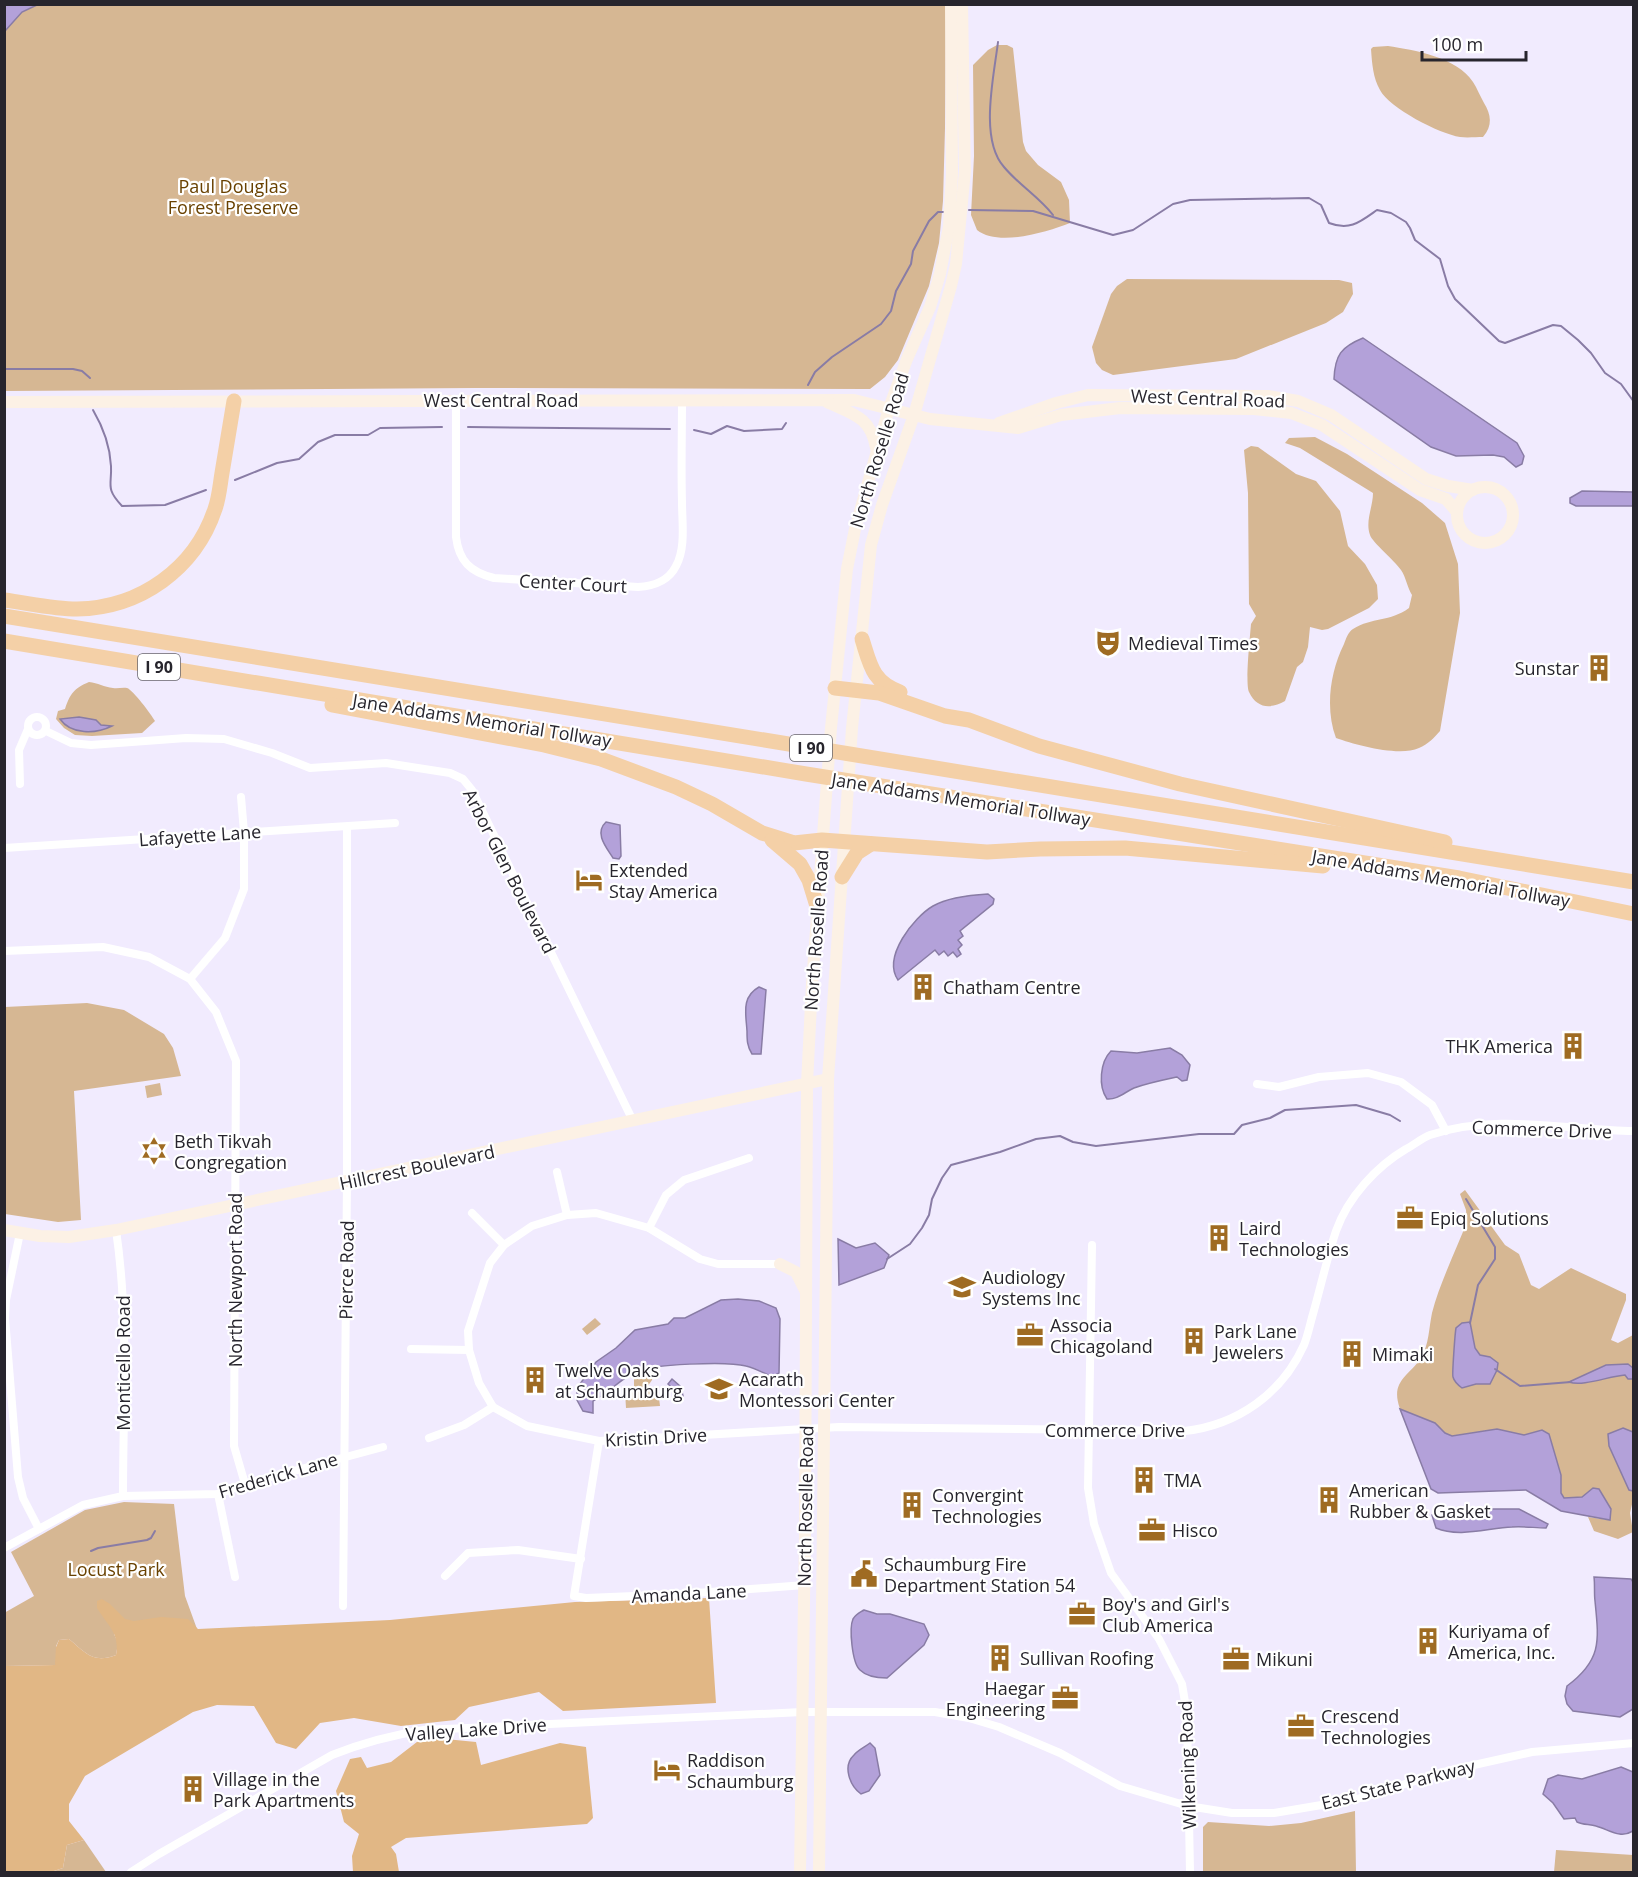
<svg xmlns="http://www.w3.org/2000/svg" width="1638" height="1877" font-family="'Open Sans',sans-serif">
	<rect width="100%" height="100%" fill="#f1ebfe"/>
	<!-- green -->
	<g fill="#d6b793">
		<polygon points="4,5 946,5 945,128 943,201 939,243 929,286 898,360 885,377 870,389 475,388 5,391"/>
		<path d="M997 45H1007L1013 48 1023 142 1026 151 1038 165 1061 182 1069 200 1070 223C1047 232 998 247 977 230L971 215 974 156 973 65 988 50Z"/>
		<path d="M1388 46C1414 50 1457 57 1473 82 1477 88 1480 96 1484 103 1491 114 1493 126 1483 137 1476 137 1467 138 1460 137 1440 134 1389 108 1380 90 1373 78 1372 63 1371 49L1373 47Z"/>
		<polygon points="1127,279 1339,280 1352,283 1353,294 1343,312 1326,323 1236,359 1113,375 1102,370 1096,363 1092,347 1111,294 1117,286"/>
		<path d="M1315 437 1347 454 1422 503 1445 523 1458 564 1460 613 1440 731C1434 738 1428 744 1419 748 1399 757 1356 745 1336 738 1325 709 1330 672 1344 644 1346 639 1348 632 1353 629 1372 617 1390 622 1409 608L1412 595C1407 587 1406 577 1401 570 1395 561 1372 542 1370 535 1365 521 1373 507 1373 493L1300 448 1285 443 1289 438Z"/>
		<path d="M1251 446 1258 447 1296 474 1316 481 1340 511 1348 546 1365 564 1377 585 1378 599 1369 608 1328 629 1322 630 1310 627 1308 647 1303 662 1297 667 1285 701C1271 709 1257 709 1249 692 1245 684 1250 637 1251 624L1256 616 1249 604 1248 493 1244 450Z"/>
		<path d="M89 682C98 683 104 687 113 688 118 689 122 687 127 688 133 690 151 714 155 721L142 733 92 736 75 735 64 728 56 719 58 711 65 709C70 694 74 688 89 682Z"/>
		<polygon points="87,1003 124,1010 164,1034 173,1048 181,1076 74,1091 81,1220 58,1222 5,1214 5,1007"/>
		<polygon points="160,1083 162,1095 147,1098 145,1086"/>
		<path d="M1465 1190 1505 1245 1519 1254 1531 1285 1539 1289 1571 1268 1626 1294V1300L1611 1340 1618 1343 1633 1335V1432L1623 1428 1608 1435 1609 1446 1629 1490 1633 1491V1500L1630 1513 1633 1532 1618 1539 1594 1531 1588 1517 1609 1520 1611 1509 1593 1489 1582 1497 1564 1498 1561 1493V1475L1524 1435 1497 1429 1452 1436 1445 1433 1435 1423 1400 1409C1390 1381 1408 1377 1421 1358 1429 1345 1429 1327 1432 1313 1439 1285 1456 1250 1467 1222L1466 1210 1460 1194Z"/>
		<polygon points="595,1318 601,1324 587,1335 582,1329"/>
		<polygon points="639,1373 652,1375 652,1380 645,1390 640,1391 634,1388 634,1378"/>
		<polygon points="658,1390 660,1406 626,1408 625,1393"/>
		<path d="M124 1502 174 1504 185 1596 197 1629 114 1634 118 1643 116 1655C93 1664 86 1653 69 1639L59 1640 56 1646V1665L5 1666 4 1613 34 1596 11 1552 85 1510Z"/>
		<polygon points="1355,1811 1356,1872 1203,1872 1203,1827 1208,1822 1269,1826 1301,1823"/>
		<polygon points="84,1840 106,1872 51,1872 63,1868 67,1845"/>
		<polygon points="1556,1850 1633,1855 1633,1872 1554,1872"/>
	</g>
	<!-- forest -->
	<g fill="#e1b785">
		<path d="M709 1598 716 1703 563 1711 539 1692 469 1707 455 1720 401 1726 354 1718 320 1723 296 1749 276 1743 254 1706 217 1705 193 1712 85 1776 69 1804V1821L84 1840 67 1845 63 1868 51 1872H5L4 1666 55 1665 56 1647 59 1640 69 1639C86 1653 93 1664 116 1655 120 1633 108 1626 97 1608V1601L102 1599 110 1604 125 1619 134 1621 161 1617 188 1619 198 1629 390 1620 575 1602Z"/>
		<polygon points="426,1735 435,1738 476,1742 481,1765 560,1743 586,1747 593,1818 587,1824 406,1838 391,1847 396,1854 399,1872 353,1872 352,1856 359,1834 344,1822 336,1791 350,1759 361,1757 367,1768 391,1762"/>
	</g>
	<!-- water -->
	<g fill="#b3a1d9" stroke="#897ca5" stroke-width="1.5">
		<polygon points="5,4 37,4 37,5 22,12 5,31"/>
		<path d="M1363 338 1517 443 1524 456 1522 464 1516 467 1504 457 1493 455 1456 456 1431 447 1334 379C1335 355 1341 347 1363 338Z"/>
		<polygon points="1582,491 1633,492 1633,506 1576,506 1570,503 1570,498"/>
		<path d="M79 717 96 720 101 725 112 726C96 734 71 735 60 719Z"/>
		<path d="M606 822 620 825 621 856 619 859 613 858C606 847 594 833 606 822Z"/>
		<path d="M988 894 994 899 993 904 960 931 963 936 958 940 962 945 958 949 961 954 957 957 953 952 948 956 944 951 939 955 935 950 898 980C882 957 914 917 933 906 949 897 970 895 988 894Z"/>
		<path d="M759 987 766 990 761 1054H752C747 1046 747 1040 747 1031 746 1014 741 997 759 987Z"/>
		<path d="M1170 1048 1182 1055 1190 1065 1187 1080 1182 1081 1177 1077C1163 1080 1148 1083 1134 1088 1125 1092 1117 1100 1107 1099 1098 1086 1100 1062 1111 1051L1137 1053Z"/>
		<polygon points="838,1239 856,1248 875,1243 889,1255 884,1268 839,1285"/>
		<path d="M738 1299 759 1301 776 1308 780 1319 779 1373 772 1377C764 1373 755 1368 746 1366 727 1361 652 1364 635 1372 619 1380 609 1393 593 1401V1413L583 1411 577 1400V1388L596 1362 616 1348 635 1330 668 1324 674 1318H685L721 1300Z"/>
		<path d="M1470 1322 1475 1348 1480 1355 1490 1357 1498 1363 1497 1370 1490 1384H1476L1462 1388C1458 1385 1454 1381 1453 1377 1452 1375 1455 1333 1456 1328L1462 1323Z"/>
		<path d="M1628 1364 1633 1368V1379H1628L1625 1375C1609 1376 1583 1387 1569 1382L1606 1365Z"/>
		<polygon points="672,1379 681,1387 683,1396 678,1403 674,1399 675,1391 668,1384"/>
		<polygon points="1400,1409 1435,1423 1445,1433 1452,1436 1497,1429 1524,1435 1542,1430 1549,1434 1561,1475 1561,1493 1564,1498 1582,1497 1593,1488 1599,1489 1611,1509 1610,1520 1561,1511 1526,1490 1438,1493 1431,1489"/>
		<polygon points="1623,1428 1633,1432 1633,1491 1629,1490 1609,1446 1608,1434"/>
		<path d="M1469 1509H1519L1548 1524 1546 1528C1535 1528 1524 1526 1512 1527 1488 1528 1459 1538 1436 1528L1432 1515Z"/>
		<path d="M1594 1577 1631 1579 1633 1582V1709L1620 1717 1573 1711 1567 1704 1565 1696 1567 1686C1602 1660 1599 1641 1595 1601 1594 1593 1595 1585 1594 1577Z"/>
		<path d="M864 1610 877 1614H890L924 1624 929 1635 924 1645 887 1678C877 1678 867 1677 860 1670 852 1663 849 1628 853 1619 856 1614 859 1613 864 1610Z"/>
		<path d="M870 1743 875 1748 880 1775 869 1791 861 1794C850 1786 842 1766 854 1755 858 1750 865 1747 870 1743Z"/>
		<path d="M1621 1767 1633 1772V1831C1620 1839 1610 1830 1596 1826 1590 1824 1583 1825 1577 1822L1575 1818 1564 1819 1553 1803 1543 1794 1548 1779 1558 1775 1582 1779Z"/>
	</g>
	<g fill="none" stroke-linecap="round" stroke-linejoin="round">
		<!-- stream -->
		<g stroke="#897ca5" stroke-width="2">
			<path d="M998 42C994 76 979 139 1004 167 1019 185 1039 197 1053 215"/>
			<path d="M969 210 1033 211 1113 235 1133 230 1173 204 1190 200 1309 198 1321 205 1329 223C1350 231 1360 222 1377 210L1391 213 1406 222 1410 228 1415 240 1440 259 1448 286 1455 299 1499 341 1505 343 1553 325 1561 326 1578 340 1591 353 1605 373 1621 384 1634 402"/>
			<polyline points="4,369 73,369 82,371 90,378"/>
			<polyline points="808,385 815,372 832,357 881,324 891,311 896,291 911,264 913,251 929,221 938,212 943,212"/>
			<path d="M93 410C103 427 110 446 111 466 112 485 105 488 122 506L165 505 206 490"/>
			<polyline points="468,427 670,429"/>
			<polyline points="694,430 711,434 727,426 744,431 782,429 786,423"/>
			<polyline points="235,480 277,463 299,459 318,442 335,435 368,435 380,428 442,427"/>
			<polyline points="1466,1199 1495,1247 1495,1259 1478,1285 1470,1323"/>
			<polyline points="887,1259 910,1244 922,1228 929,1215 932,1199 942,1178 951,1165 1000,1152 1036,1139 1060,1136 1073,1142 1096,1146 1199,1134 1234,1134 1242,1125 1270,1118 1285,1110 1356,1105 1390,1115 1400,1121"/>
			<polyline points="1495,1369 1520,1386 1571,1382"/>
			<polyline points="91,1551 98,1548 147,1540 151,1538 155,1531"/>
		</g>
		<!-- street -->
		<g stroke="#fff" stroke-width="8">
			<path d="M456 400V537C459 561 470 572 494 578L638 587C653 586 668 582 676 566 686 548 682 522 682 502 681 468 682 434 682 400"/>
			<circle cx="37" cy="726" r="9"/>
			<polyline points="46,731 71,743 91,745 186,738 224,739 272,753 310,768 386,763 450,773 463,779 472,790 633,1121"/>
			<polyline points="20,784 19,750 28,729"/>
			<polyline points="4,848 395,823"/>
			<polyline points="4,951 103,947 149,957 190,979 216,1012 236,1061 234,1446 245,1484"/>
			<polyline points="190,979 225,938 244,889 244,832 241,797"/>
			<polyline points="1257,1084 1279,1087 1319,1077 1368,1073 1401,1082 1432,1105 1446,1131"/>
			<polyline points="557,1172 567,1215"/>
			<polyline points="472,1213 504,1245"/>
			<polyline points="649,1228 666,1195 684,1180 749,1158"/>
			<path d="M116 1230C129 1318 123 1407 123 1496"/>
			<polyline points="20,1233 6,1300 5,1318 18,1477 23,1498 39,1529"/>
			<polyline points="1092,1245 1088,1488 1094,1524 1111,1573 1159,1639 1182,1684 1187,1714 1190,1872"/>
			<polyline points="411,1349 469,1350"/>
			<path d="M493 1407 527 1426 599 1441 839 1427 1185 1431C1237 1425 1282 1394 1304 1345 1308 1335 1310 1324 1313 1314 1321 1286 1327 1258 1336 1231 1348 1197 1377 1166 1406 1149 1414 1145 1422 1138 1430 1135 1496 1113 1566 1130 1634 1131"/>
			<polyline points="493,1407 479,1383 469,1350 468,1331 490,1263 504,1245 532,1226 567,1215 596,1213 649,1228 700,1259 718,1264 780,1264"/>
			<polyline points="429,1438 464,1425 493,1407"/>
			<polyline points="599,1441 574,1596 586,1598 683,1594 805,1585"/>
			<polyline points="218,1494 235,1577"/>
			<polyline points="4,1548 83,1505 123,1496 218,1494 245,1484 383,1447"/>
			<polyline points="445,1576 468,1553 518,1550 581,1559"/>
			<polyline points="343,1606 347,1182 347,827"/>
			<path d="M131 1872 159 1854 332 1755C362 1743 392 1735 424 1730L802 1712H935L969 1718 999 1727 1060 1753 1120 1786 1188 1806 1232 1813H1274L1357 1799 1447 1771 1532 1752 1634 1743"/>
		</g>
		<!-- secondary -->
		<g stroke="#fcf1e5" stroke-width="12">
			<polyline points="4,402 854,400 930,419 1018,428 1061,415 1120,408 1254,409 1291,413 1322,425 1420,490 1446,499 1457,512"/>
			<path d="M827 402C853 414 871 417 876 448"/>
			<polyline points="999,423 1056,403 1088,395 1268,396 1298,401 1331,415 1426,479 1448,486 1473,490"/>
			<circle cx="1485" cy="515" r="28"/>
			<polyline points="4,1230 40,1236 69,1237 116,1230 828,1079"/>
			<polyline points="780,1264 796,1272 805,1290"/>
			<polyline points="800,1872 805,1534 807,1084 812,984 831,728 847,569 855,529 889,408 907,359 930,307 940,274 949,226 952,174 951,4"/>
			<polyline points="819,1872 828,1079 852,728 871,545 882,505 914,415 951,286 956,264 965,171 962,4"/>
		</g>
		<!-- highway -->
		<g stroke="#f4d0a7" stroke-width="15">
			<path d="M4 600C28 603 53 609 77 609 140 608 195 569 215 509 219 498 220 485 222 473 226 449 230 425 234 401"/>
			<polyline points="4,616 1634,882"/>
			<path d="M862 639C870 664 872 682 900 692"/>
			<polyline points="4,641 806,774 1459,878 1634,914"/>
			<polyline points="835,688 879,693 945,716 969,720 1039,746 1180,784 1445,842"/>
			<polyline points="332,705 544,745 601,759 676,787 712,804 762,833 794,843 822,840 987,852 1040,849 1125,848 1323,866"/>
			<polyline points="772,840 800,864 809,880 817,906"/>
			<polyline points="842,877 857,853 871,844"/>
		</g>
	</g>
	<!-- icons -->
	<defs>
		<symbol id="theatre-bare" viewBox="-9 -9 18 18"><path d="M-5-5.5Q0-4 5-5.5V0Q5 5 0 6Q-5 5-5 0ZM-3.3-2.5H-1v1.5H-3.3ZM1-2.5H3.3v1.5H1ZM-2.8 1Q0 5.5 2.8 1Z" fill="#9f6b22" stroke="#fff" stroke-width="2.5" paint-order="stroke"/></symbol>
		<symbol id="building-bare" viewBox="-9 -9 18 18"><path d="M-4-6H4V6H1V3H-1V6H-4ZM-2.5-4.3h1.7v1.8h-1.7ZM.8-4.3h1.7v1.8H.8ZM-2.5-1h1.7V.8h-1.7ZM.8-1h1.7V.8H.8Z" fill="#9f6b22" stroke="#fff" stroke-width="2.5" paint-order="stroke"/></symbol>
		<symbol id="hotel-bare" viewBox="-9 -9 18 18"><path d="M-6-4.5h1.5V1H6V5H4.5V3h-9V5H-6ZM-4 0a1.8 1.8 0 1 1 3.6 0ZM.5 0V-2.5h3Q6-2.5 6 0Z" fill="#9f6b22" stroke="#fff" stroke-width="2.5" paint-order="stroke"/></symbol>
		<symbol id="synagogue-bare" viewBox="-9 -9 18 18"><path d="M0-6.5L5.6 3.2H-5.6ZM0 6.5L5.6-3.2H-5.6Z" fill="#9f6b22" stroke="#fff" stroke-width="2.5" paint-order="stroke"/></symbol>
		<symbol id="office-bare" viewBox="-9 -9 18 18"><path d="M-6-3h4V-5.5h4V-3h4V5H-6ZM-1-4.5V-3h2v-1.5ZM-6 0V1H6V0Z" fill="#9f6b22" stroke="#fff" stroke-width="2.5" paint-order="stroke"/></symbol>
		<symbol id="university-bare" viewBox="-9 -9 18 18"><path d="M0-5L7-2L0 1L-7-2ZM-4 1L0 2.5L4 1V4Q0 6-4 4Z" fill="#9f6b22" stroke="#fff" stroke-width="2.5" paint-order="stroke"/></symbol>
		<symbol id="school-bare" viewBox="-9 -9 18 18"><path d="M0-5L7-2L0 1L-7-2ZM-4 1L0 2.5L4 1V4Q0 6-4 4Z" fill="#9f6b22" stroke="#fff" stroke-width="2.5" paint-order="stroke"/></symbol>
		<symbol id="civic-bare" viewBox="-9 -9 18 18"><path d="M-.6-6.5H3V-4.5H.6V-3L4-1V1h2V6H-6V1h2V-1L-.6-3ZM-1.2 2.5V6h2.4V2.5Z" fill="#9f6b22" stroke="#fff" stroke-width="2.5" paint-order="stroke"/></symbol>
	</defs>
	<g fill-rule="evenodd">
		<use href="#theatre-bare" x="1089" y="624" width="38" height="38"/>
		<use href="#building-bare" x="1580" y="649" width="38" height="38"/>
		<use href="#hotel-bare" x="570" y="861" width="38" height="38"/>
		<use href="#building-bare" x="904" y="968" width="38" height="38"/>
		<use href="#building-bare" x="1554" y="1027" width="38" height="38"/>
		<use href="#synagogue-bare" x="135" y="1132" width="38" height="38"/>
		<use href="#office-bare" x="1391" y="1199" width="38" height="38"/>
		<use href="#building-bare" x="1200" y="1219" width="38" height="38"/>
		<use href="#university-bare" x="943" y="1268" width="38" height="38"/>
		<use href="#office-bare" x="1011" y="1316" width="38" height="38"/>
		<use href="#building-bare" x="1175" y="1322" width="38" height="38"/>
		<use href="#building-bare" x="1333" y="1335" width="38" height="38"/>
		<use href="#building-bare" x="516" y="1361" width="38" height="38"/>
		<use href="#school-bare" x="700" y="1370" width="38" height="38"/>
		<use href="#building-bare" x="1125" y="1461" width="38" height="38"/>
		<use href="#building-bare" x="1310" y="1481" width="38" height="38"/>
		<use href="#building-bare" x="893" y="1486" width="38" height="38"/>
		<use href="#office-bare" x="1133" y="1511" width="38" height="38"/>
		<use href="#civic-bare" x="845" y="1555" width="38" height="38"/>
		<use href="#office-bare" x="1063" y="1595" width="38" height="38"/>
		<use href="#building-bare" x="1409" y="1622" width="38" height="38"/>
		<use href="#building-bare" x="981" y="1639" width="38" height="38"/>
		<use href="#office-bare" x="1217" y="1640" width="38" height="38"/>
		<use href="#office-bare" x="1046" y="1679" width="38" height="38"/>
		<use href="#office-bare" x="1282" y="1707" width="38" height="38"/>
		<use href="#hotel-bare" x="648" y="1751" width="38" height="38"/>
		<use href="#building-bare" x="174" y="1770" width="38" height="38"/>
	</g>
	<g text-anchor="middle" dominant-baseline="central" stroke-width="4.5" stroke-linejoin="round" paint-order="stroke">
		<!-- shield labels -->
		<g fill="#fff" stroke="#68666c" stroke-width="1.5">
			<rect x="138" y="654" width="42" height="26" rx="4.5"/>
			<rect x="790" y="735" width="42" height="26" rx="4.5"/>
		</g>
		<g font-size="16" font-weight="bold" fill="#27252d">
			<text x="159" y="667">I 90</text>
			<text x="811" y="748">I 90</text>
		</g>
		<!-- park labels -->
		<g font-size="18" fill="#694100" stroke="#fff">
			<text x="233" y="186">Paul Douglas<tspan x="233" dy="21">Forest Preserve</tspan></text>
			<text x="116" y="1569">Locust Park</text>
		</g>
		<!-- street labels -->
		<g font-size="18" fill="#27252d" stroke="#fff">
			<text transform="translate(1208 398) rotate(2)">West Central Road</text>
			<text x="501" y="400">West Central Road</text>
			<text transform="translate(879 450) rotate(-73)">North Roselle Road</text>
			<text transform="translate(573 583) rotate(3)">Center Court</text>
			<text transform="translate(482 720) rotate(9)">Jane Addams Memorial Tollway</text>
			<text transform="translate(961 799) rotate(9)">Jane Addams Memorial Tollway</text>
			<text transform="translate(200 835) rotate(-4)">Lafayette Lane</text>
			<text transform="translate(510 871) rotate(63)">Arbor Glen Boulevard</text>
			<text transform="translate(1441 878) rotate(10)">Jane Addams Memorial Tollway</text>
			<text transform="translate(816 930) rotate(-86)">North Roselle Road</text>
			<text transform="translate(1542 1129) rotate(2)">Commerce Drive</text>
			<text transform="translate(417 1167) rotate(-12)">Hillcrest Boulevard</text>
			<text transform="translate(346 1270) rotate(-89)">Pierce Road</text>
			<text transform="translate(235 1280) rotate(-90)">North Newport Road</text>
			<text transform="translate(123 1363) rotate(-90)">Monticello Road</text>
			<text x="1115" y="1430">Commerce Drive</text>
			<text transform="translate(656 1437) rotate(-3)">Kristin Drive</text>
			<text transform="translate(278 1475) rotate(-16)">Frederick Lane</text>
			<text transform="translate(805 1506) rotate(-89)">North Roselle Road</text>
			<text transform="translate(689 1593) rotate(-3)">Amanda Lane</text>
			<text transform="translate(476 1729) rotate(-4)">Valley Lake Drive</text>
			<text transform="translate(1187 1765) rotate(-92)">Wilkening Road</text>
			<text transform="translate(1398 1784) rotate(-14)">East State Parkway</text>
		</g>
		<!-- poi labels -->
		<g font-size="18" fill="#27252d" stroke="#fff" text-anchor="start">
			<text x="1128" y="643">Medieval Times</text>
			<text x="1579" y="668" text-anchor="end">Sunstar</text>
			<text x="609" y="870">Extended<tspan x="609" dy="21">Stay America</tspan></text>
			<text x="943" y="987">Chatham Centre</text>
			<text x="1553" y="1046" text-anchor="end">THK America</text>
			<text x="174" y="1141">Beth Tikvah<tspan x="174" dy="21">Congregation</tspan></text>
			<text x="1430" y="1218">Epiq Solutions</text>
			<text x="1239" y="1228">Laird<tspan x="1239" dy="21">Technologies</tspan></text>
			<text x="982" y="1277">Audiology<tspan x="982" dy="21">Systems Inc</tspan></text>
			<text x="1050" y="1325">Associa<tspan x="1050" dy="21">Chicagoland</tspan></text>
			<text x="1214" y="1331">Park Lane<tspan x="1214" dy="21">Jewelers</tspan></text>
			<text x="1372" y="1354">Mimaki</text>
			<text x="555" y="1370">Twelve Oaks<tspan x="555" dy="21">at Schaumburg</tspan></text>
			<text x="739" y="1379">Acarath<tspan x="739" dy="21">Montessori Center</tspan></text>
			<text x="1164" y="1480">TMA</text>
			<text x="1349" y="1490">American<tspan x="1349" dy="21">Rubber &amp; Gasket</tspan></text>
			<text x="932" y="1495">Convergint<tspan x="932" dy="21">Technologies</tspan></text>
			<text x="1172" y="1530">Hisco</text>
			<text x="884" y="1564">Schaumburg Fire<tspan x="884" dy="21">Department Station 54</tspan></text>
			<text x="1102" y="1604">Boy's and Girl's<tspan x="1102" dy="21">Club America</tspan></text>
			<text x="1448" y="1631">Kuriyama of<tspan x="1448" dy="21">America, Inc.</tspan></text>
			<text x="1020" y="1658">Sullivan Roofing</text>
			<text x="1256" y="1659">Mikuni</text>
			<text x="1045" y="1688" text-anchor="end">Haegar<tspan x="1045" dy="21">Engineering</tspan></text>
			<text x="1321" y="1716">Crescend<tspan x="1321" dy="21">Technologies</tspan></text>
			<text x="687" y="1760">Raddison<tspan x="687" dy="21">Schaumburg</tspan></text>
			<text x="213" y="1779">Village in the<tspan x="213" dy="21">Park Apartments</tspan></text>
		</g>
	</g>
	<!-- border -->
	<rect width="1638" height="1877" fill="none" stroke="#27252d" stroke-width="12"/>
	<!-- scale -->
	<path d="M1422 51v9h104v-9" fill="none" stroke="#27252d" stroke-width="3"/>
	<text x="1431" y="51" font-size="18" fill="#27252d" stroke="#ffffff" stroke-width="4.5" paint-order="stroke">100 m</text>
</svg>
